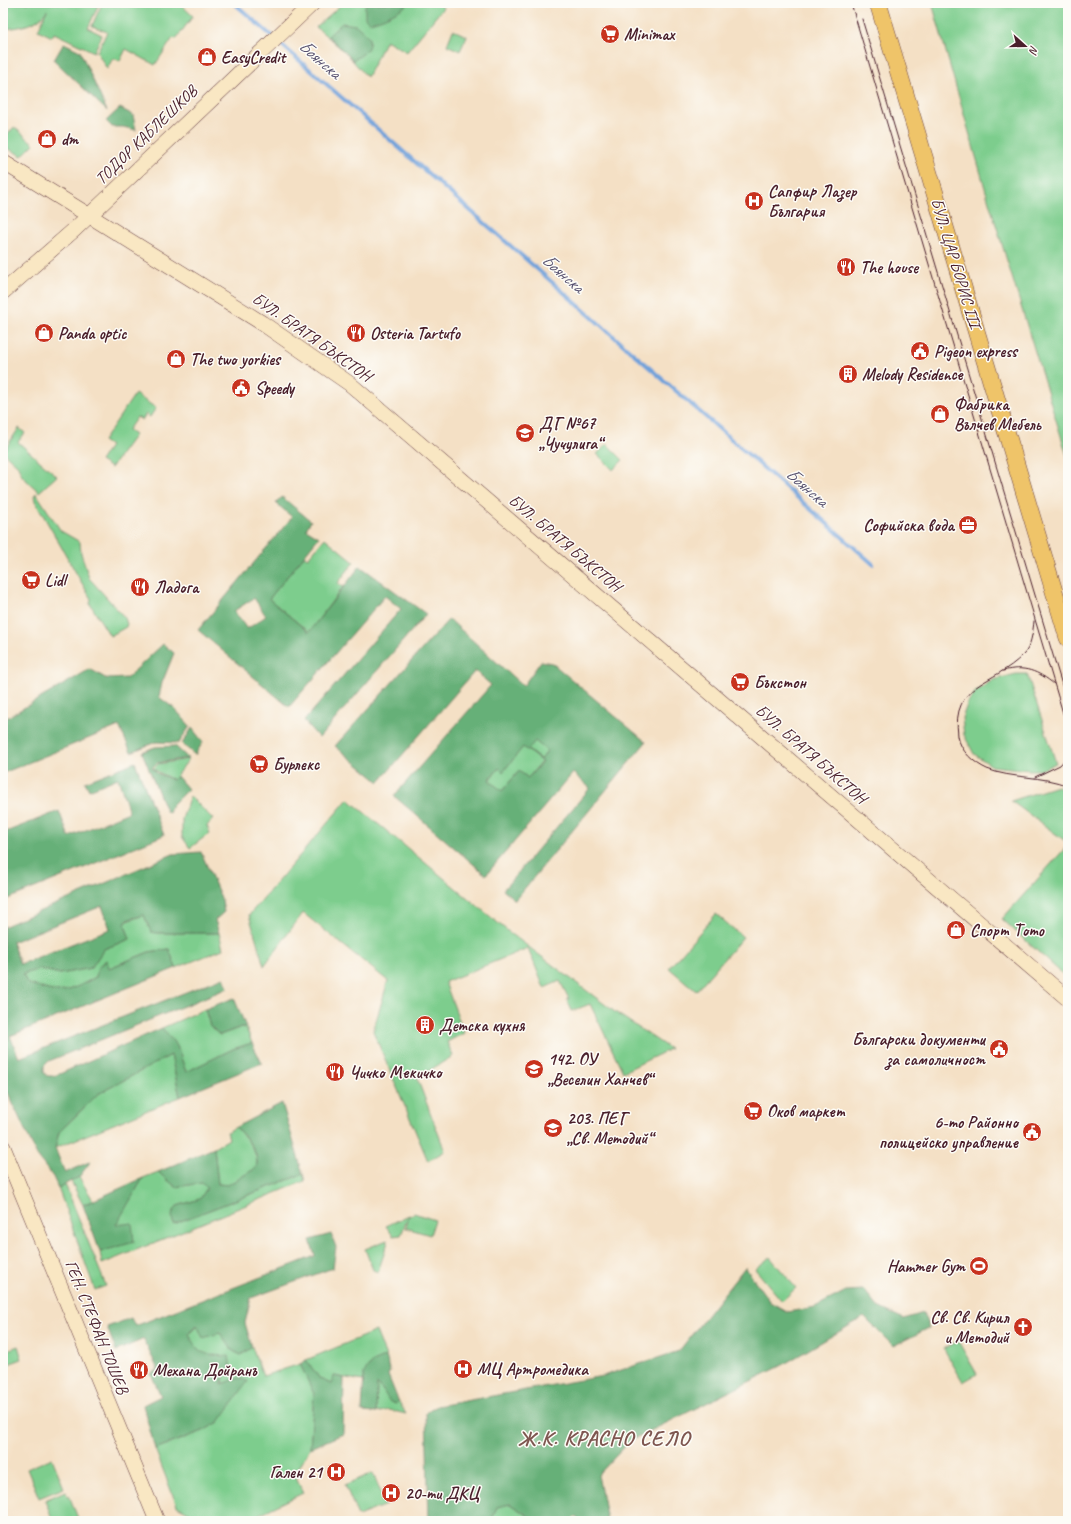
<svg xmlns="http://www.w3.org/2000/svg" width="1071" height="1524" font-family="Caveat,sans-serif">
	<rect width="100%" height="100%" fill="#fdfcf7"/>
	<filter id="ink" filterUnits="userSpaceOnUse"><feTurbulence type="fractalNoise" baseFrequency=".025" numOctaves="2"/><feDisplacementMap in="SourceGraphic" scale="8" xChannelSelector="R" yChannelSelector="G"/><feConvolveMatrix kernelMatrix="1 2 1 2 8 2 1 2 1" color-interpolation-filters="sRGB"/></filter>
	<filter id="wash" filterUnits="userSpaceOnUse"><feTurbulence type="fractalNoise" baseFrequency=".012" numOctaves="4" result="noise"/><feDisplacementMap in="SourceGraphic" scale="16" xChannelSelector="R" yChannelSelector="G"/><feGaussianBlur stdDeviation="0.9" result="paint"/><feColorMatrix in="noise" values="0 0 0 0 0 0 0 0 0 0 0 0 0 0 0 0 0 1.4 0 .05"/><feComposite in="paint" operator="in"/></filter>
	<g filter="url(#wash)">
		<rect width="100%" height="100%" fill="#f4e0c5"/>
		<!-- green -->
		<g fill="#7dcd8d" stroke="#64765c">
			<path d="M11 3H92L98 6 88 28 102 35 94 52 54 33 52 37 38 30 47 10C40 24 19 28 4 29L5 14Z"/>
			<polygon points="102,3 179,3 193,16 176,39 173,38 155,65 126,49 120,61 113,58 107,69 97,52 107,32 92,26"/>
			<polygon points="343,3 440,3 443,8 407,52 386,40 367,77 345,52 316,27"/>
			<polygon points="932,3 1068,3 1068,459 989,202"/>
			<polygon points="453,30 467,36 460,51 447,45"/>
			<polygon points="14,127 34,144 22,156 3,146 3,140"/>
			<polygon points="135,394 156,408 150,417 146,414 142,420 137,417 128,430 135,435 111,468 100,461 110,446 103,441"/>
			<polygon points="19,428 25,433 18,442 57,476 39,492 22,476 18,466 3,452"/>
			<polygon points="607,444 623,460 613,470 597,454"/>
			<polygon points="36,493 61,531 80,542 81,553 89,578 125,618 127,624 126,627 110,636 90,604 91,599 35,501 34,497"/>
			<polygon points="325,538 354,562 338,583 343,587 309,632 269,599 304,556 308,558"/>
			<polygon points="1016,674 1027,674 1029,680 1056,763 1041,770 1029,770 992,766 974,754 964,735 962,718 968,702 976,691 993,680"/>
			<polygon points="535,741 548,751 541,760 535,756 542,761 528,778 519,771 502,791 489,781 499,768 503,771 523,747"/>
			<polygon points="189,759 173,780 153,769 158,764"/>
			<polygon points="1057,786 1064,790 1068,805 1068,843 1011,801"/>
			<polygon points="190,796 213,819 207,826 210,833 190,848 182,837 182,819"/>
			<polygon points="348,799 509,932 615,1012 670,1049 623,1072 590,1004 572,1011 567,1000 569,999 560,981 544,988 528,948 445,982 464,1033 447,1042 453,1056 417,1078 445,1151 428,1161 373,1031 388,981 303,913 264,966 249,915"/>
			<polygon points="1068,845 1068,979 1002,919"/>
			<polygon points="716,914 743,937 696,991 669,968"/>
			<path d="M144 915 149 927 157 933H219L223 949 176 968 169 949 149 952 109 968 106 960 98 967 96 977C64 994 62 996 27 983L23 974 40 969 60 974 91 968 104 949 130 939 125 925 127 921Z"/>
			<path d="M205 1009C208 1019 210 1029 220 1035L242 1027 246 1028 252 1043 233 1049 186 1072 177 1046 162 1028Z"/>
			<polygon points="171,1055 180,1097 55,1148 59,1132 98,1094"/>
			<path d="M236 1127C246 1140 260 1152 256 1168L228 1185 218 1184 214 1148 229 1139 227 1132Z"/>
			<polygon points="158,1172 176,1187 202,1183 207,1188 200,1199 177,1206 173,1224 303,1174 305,1181 102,1264 100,1252 134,1241 115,1225 143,1178"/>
			<polygon points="79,1177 93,1200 83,1205 71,1181"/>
			<polygon points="65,1184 106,1286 95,1290 58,1188"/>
			<polygon points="414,1213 435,1220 430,1235 406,1228 409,1216"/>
			<polygon points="409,1215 401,1235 393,1236 386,1226"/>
			<polygon points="387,1240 388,1242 378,1272 373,1270 365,1249"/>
			<polygon points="770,1257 796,1288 782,1301 755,1269"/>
			<polygon points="198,1325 220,1333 233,1351 241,1355 252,1347 263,1376 300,1364 314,1393 313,1408 310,1448 295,1474 303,1493 245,1521 205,1521 177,1506 155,1449 203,1431 219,1422 224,1375 193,1344 189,1334"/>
			<path d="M376 1331 386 1356C373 1362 365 1366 363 1381L335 1376 331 1384 320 1379 306 1360Z"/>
			<polygon points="958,1341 977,1374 963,1382 944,1349"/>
			<polygon points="18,1346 22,1359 3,1366 3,1352"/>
			<polygon points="377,1384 396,1404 398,1400 406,1414 389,1410 376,1413"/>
			<polygon points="52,1458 64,1488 39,1498 27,1469"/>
			<polygon points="373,1473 386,1505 358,1516 345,1485"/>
			<polygon points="65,1491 67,1496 69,1495 79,1521 53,1521 45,1500"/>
			<polygon points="510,1504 536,1521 491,1521 497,1507"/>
		</g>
		<!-- forest -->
		<g fill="#66b078" stroke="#586852" fill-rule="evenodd">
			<path d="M368 3H407V5C396 13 382 19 370 22L365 18V6Z"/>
			<path d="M342 23 356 25 369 37C371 50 364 54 353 60L328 36Z"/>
			<polygon points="64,43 80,51 107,111 54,60"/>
			<polygon points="120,108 133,115 136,130 123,127 112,127 106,121"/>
			<path d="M282 497 311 521 306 529 319 537 269 599 306 630 309 632 360 566 426 614 319 738 304 721 401 609 385 596 289 707 198 630 292 517 276 503ZM254 598 266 616 247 629 234 611Z"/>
			<path d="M449 619 523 686 541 661 552 663 646 742 515 900 503 890 590 788 573 773 486 875 394 796 491 685 475 671 379 782 335 746ZM535 741 547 751 541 760 528 750ZM523 747 542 762 528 778 519 771 502 791 489 780 499 768 503 772Z"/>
			<polygon points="163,644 174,653 162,683 159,697 175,709 190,726 179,743 156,742 131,752 119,726 3,773 3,720 90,669 107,679 127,678"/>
			<polygon points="192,728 203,742 195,755 182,744"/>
			<polygon points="175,746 188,758 157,763 152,768 157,773 173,780 177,776 188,789 172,805 169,813 166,811 142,752 155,747"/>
			<polygon points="135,762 164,835 3,901 3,833 59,811 69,837 129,812 118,778 89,790 85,782"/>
			<path d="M201 852 222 900 224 912 215 920 219 933H157L151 932 144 915 127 920 125 925 130 939 104 949 91 968 60 974 40 969 23 974 27 983C61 996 65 994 96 977L98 967 107 960 109 968 149 952 169 949 176 968 10 1036 19 1058 224 977 228 988 49 1061 44 1066V1072L47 1076H55L162 1028 177 1046 186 1072 233 1049 252 1043 262 1063 180 1097 171 1055 98 1094 59 1132 55 1148 65 1173 91 1161 79 1177 58 1188 53 1177 37 1156 3 1082V927L173 854ZM102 906 110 929 20 964 12 942Z"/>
			<polygon points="234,998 246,1027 241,1027 220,1035 210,1026 205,1009"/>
			<path d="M282 1103 303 1174 173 1224 172 1214 177 1206 200 1199 207 1188 202 1183 176 1187 158 1172 214 1148 218 1184 228 1185 256 1168C261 1152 246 1139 236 1127Z"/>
			<polygon points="143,1178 116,1225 132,1223 134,1242 100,1252 83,1205"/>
			<path d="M331 1234 336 1247 333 1268 251 1298 245 1323 252 1347 241 1355 233 1351 220 1333 203 1338 197 1325 189 1333C197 1356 208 1355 229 1356L231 1369 224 1375 222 1384 239 1378 248 1381 219 1422 203 1431 155 1449 143 1405 161 1396 151 1374 158 1370 144 1339 116 1351 107 1327 131 1318 135 1326 315 1256 310 1240Z"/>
			<polygon points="745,1267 770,1302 788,1312 815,1307 846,1291 864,1290 878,1307 904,1319 923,1313 929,1328 893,1346 864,1317 781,1366 630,1441 598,1475 607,1520 605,1521 579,1521 576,1517 569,1521 536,1521 510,1504 497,1507 491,1521 429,1521 426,1413 437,1406 603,1376 679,1351"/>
			<polygon points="386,1356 390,1371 388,1375 398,1400 396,1404 390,1402 382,1389 377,1384 376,1413 362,1412 364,1373 372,1362"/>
			<polygon points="306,1360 320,1379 331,1384 334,1376 344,1378 343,1434 310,1448 314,1394 300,1364"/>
		</g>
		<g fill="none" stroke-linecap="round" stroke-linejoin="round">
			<!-- stream -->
			<polyline stroke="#70a1da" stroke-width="4" points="234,3 873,564"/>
		</g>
	</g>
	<g filter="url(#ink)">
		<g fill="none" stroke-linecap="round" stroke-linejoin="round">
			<defs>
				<g id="secondary">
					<polyline points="3,162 262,323 350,384 1068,999"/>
					<polyline points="3,292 74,230 313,3"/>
					<polyline points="3,1147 157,1521"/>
				</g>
				<polyline id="primary" points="878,3 1068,638"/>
			</defs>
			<!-- secondary casing -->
			<use href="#secondary" stroke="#643c42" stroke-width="16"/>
			<!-- primary casing -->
			<use href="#primary" stroke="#643c42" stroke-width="18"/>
			<!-- secondary -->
			<use href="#secondary" stroke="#f9e7c3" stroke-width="15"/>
			<!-- primary -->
			<use href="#primary" stroke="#efc469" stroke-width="17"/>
			<!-- tram -->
			<g stroke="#4a1f2b" stroke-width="1">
				<polyline points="851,3 1068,730"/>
				<polyline points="862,19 1068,705"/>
				<path d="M1034 621C1033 631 1031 648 1023 655 994 685 951 682 958 736 960 751 974 763 987 769 1011 779 1042 775 1068 786"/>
				<path d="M1003 671C1024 665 1038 671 1054 684"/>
				<polyline points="1035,777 1060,765 1068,756"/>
			</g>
		</g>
	</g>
	<!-- icons -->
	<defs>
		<symbol id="supermarket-disc" viewBox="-11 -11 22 22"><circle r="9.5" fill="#c8321e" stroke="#fdfcf7"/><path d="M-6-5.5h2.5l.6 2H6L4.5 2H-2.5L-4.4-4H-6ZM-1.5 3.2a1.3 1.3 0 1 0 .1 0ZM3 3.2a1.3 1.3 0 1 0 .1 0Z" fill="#fff"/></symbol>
		<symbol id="shop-disc" viewBox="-11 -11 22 22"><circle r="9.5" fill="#c8321e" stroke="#fdfcf7"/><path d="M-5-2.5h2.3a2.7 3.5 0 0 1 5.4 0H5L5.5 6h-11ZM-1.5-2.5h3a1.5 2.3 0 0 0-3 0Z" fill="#fff"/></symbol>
		<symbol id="hospital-disc" viewBox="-11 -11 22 22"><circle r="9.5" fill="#c8321e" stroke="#fdfcf7"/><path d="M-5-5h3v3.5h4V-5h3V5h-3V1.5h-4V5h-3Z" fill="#fff"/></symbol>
		<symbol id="restaurant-disc" viewBox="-11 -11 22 22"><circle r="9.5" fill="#c8321e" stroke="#fdfcf7"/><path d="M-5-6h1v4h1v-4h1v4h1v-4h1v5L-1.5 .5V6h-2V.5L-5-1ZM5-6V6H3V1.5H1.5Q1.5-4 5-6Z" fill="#fff"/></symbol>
		<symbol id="civic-disc" viewBox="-11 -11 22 22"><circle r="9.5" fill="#c8321e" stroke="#fdfcf7"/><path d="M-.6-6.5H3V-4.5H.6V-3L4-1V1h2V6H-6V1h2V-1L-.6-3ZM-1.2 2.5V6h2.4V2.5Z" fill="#fff"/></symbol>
		<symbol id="building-disc" viewBox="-11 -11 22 22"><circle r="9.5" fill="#c8321e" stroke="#fdfcf7"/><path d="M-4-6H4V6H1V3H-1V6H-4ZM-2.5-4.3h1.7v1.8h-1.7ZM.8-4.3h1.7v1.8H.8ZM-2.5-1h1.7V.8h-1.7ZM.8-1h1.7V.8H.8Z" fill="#fff"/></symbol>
		<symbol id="school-disc" viewBox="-11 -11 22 22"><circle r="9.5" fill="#c8321e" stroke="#fdfcf7"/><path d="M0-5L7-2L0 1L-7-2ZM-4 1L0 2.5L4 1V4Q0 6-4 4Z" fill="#fff"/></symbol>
		<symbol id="office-disc" viewBox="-11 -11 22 22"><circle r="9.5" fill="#c8321e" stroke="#fdfcf7"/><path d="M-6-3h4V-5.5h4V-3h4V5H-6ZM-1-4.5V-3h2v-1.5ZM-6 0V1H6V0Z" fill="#fff"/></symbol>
		<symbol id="stadium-disc" viewBox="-11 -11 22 22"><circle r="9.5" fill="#c8321e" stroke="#fdfcf7"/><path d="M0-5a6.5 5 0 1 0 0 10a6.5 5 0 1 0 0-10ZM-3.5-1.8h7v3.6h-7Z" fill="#fff"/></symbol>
		<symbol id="church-disc" viewBox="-11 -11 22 22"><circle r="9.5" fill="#c8321e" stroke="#fdfcf7"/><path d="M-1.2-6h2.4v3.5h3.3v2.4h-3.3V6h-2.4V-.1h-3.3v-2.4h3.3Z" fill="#fff"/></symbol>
	</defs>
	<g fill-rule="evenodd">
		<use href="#supermarket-disc" x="599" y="23" width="22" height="22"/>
		<use href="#shop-disc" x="196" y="46" width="22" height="22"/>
		<use href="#shop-disc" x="36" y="128" width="22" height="22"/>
		<use href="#hospital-disc" x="743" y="190" width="22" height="22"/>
		<use href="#restaurant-disc" x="835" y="256" width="22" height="22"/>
		<use href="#shop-disc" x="33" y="322" width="22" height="22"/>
		<use href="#restaurant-disc" x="345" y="322" width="22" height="22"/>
		<use href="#civic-disc" x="909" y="340" width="22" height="22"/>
		<use href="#shop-disc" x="165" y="348" width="22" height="22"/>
		<use href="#building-disc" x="837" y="363" width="22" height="22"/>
		<use href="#civic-disc" x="230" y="377" width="22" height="22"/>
		<use href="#shop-disc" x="929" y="403" width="22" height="22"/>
		<use href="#school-disc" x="514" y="422" width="22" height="22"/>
		<use href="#office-disc" x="957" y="514" width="22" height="22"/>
		<use href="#supermarket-disc" x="20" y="569" width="22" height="22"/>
		<use href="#restaurant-disc" x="129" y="576" width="22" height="22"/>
		<use href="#supermarket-disc" x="729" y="671" width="22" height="22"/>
		<use href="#supermarket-disc" x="248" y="753" width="22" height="22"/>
		<use href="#shop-disc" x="945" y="919" width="22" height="22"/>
		<use href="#building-disc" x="414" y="1014" width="22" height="22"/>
		<use href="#civic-disc" x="988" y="1038" width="22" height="22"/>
		<use href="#school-disc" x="523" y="1058" width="22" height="22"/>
		<use href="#restaurant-disc" x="324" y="1061" width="22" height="22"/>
		<use href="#supermarket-disc" x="742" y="1100" width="22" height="22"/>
		<use href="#school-disc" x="542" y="1117" width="22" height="22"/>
		<use href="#civic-disc" x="1021" y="1121" width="22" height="22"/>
		<use href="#stadium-disc" x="968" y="1255" width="22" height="22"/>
		<use href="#church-disc" x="1012" y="1316" width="22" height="22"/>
		<use href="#hospital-disc" x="452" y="1358" width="22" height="22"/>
		<use href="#restaurant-disc" x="128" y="1359" width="22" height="22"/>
		<use href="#hospital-disc" x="325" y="1461" width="22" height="22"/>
		<use href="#hospital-disc" x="380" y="1482" width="22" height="22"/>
	</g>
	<g text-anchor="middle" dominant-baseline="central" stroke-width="3" stroke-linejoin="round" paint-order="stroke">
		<!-- poi labels -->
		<g font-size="17" font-weight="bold" fill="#4a1f2b" stroke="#fdfcf7" text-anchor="start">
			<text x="624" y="34">Minimax</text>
			<text x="221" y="57">EasyCredit</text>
			<text x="61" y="139">dm</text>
			<text x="768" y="191">Сапфир Лазер<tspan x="768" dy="20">България</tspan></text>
			<text x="860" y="267">The house</text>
			<text x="58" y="333">Panda optic</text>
			<text x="370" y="333">Osteria Tartufo</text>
			<text x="934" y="351">Pigeon express</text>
			<text x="190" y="359">The two yorkies</text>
			<text x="862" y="374">Melody Residence</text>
			<text x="255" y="388">Speedy</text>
			<text x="954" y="404">Фабрика<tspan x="954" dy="20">Вълчев Мебель</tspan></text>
			<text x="539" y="423">ДГ №67<tspan x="539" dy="20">„Чучулига“</tspan></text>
			<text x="954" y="525" text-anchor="end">Софийска вода</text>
			<text x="45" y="580">Lidl</text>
			<text x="154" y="587">Ладога</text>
			<text x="754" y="682">Бъкстон</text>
			<text x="273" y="764">Бурлекс</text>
			<text x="970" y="930">Спорт Тото</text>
			<text x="439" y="1025">Детска кухня</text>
			<text x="985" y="1039" text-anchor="end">Български документи<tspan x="985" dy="20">за самоличност</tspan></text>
			<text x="548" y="1059">142. ОУ<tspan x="548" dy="20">„Веселин Ханчев“</tspan></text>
			<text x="349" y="1072">Чичко Мекичко</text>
			<text x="767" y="1111">Оков маркет</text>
			<text x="567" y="1118">203. ПЕГ<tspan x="567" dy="20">„Св. Методий“</tspan></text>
			<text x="1018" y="1122" text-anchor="end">6-то Районно<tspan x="1018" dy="20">полицейско управление</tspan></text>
			<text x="965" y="1266" text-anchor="end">Hammer Gym</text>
			<text x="1009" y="1317" text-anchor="end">Св. Св. Кирил<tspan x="1009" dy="20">и Методий</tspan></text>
			<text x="477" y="1369">МЦ Артромедика</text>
			<text x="153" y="1370">Механа Дойранъ</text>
			<text x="322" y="1472" text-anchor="end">Гален 21</text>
			<text x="405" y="1493">20-ти ДКЦ</text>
		</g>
		<!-- street labels -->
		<g font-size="17" fill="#4a1f2b" stroke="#fdfcf7">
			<text transform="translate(146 135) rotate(-44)">ТОДОР КАБЛЕШКОВ</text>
			<text transform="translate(956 263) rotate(73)">БУЛ. ЦАР БОРИС III</text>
			<text transform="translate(312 337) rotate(35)">БУЛ. БРАТЯ БЪКСТОН</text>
			<text transform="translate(565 543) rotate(40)">БУЛ. БРАТЯ БЪКСТОН</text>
			<text transform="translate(811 754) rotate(41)">БУЛ. БРАТЯ БЪКСТОН</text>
			<text transform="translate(97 1327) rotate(68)">ГЕН. СТЕФАН ТОШЕВ</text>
		</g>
		<!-- water labels -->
		<g font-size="18" font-style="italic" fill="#595371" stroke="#fdfcf7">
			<text transform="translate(320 59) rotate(41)">Боянска</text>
			<text transform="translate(563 273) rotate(41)">Боянска</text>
			<text transform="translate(807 487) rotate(41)">Боянска</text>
		</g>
		<!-- district labels -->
		<g font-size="21" font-weight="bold" letter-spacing="1" fill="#7e5650" stroke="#fdfcf7">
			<text x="604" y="1438">Ж.К. КРАСНО СЕЛО</text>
		</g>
	</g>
	<!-- margin -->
	<rect width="1071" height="1524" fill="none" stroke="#fdfcf7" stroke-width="16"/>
	<!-- north arrow -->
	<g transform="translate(1025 46) rotate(111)" stroke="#fdfcf7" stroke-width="3" paint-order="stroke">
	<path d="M0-3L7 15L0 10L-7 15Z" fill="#4a1f2b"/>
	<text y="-6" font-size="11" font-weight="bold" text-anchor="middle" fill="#4a1f2b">N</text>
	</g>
</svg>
